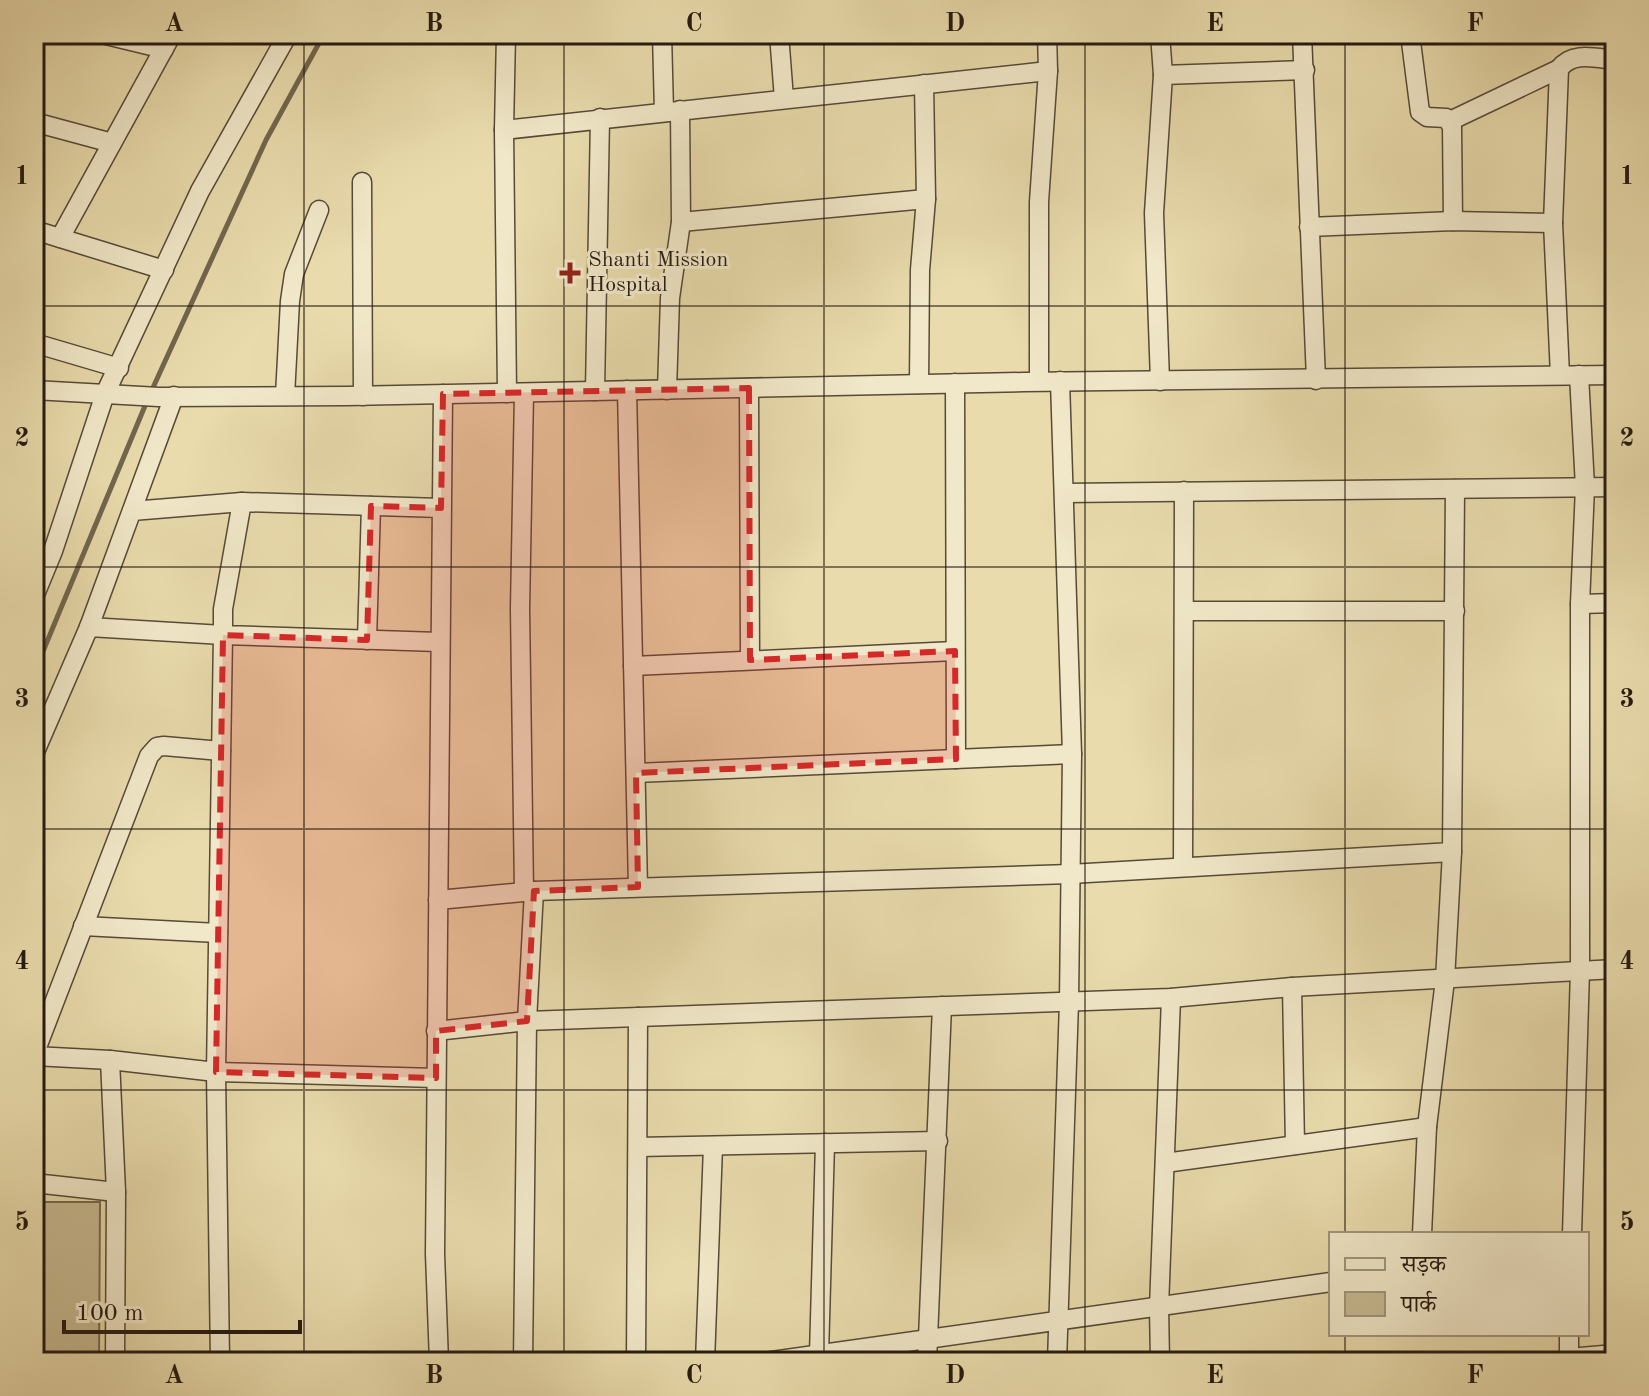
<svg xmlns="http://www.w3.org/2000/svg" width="1649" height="1396" font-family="'Old Standard TT','Noto Serif Devanagari',serif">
	<rect width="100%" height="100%" fill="#e9dbac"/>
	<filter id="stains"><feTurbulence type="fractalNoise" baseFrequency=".0025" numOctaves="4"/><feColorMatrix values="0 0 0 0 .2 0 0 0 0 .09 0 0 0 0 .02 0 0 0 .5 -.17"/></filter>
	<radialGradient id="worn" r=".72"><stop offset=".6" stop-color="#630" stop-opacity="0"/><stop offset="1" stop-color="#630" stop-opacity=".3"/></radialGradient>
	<!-- green -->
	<polygon fill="#c8ba92" stroke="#766a52" stroke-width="2" points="34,1202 100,1202 99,1362 34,1362"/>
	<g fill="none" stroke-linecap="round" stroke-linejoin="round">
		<!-- stream -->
		<g stroke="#72664e" stroke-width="5">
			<polyline points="151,392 266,140 324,34"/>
			<polyline points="34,673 147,401"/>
		</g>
		<defs>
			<g id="minor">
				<polyline points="102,34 164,49"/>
				<polyline points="506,34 504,130 507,393"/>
				<polyline points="662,34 664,112"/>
				<polyline points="779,34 784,99"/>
				<polyline points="1160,34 1163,75 1154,213 1160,381"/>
				<polyline points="1302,34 1316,380"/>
				<polyline points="1410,34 1420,112 1427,117 1446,118 1452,126 1453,221"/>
				<polyline points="1163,75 1305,70"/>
				<polyline points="1450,121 1559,69"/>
				<polyline points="34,122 112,143"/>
				<polyline points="504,130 1048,71"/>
				<polyline points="362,182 363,396"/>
				<polyline points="681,222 926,199"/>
				<polyline points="1309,227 1453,221 1553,223"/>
				<polyline points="34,230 60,238 172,34"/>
				<polyline points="60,238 164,270"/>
				<polyline points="34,343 119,368"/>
				<path d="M1560 375 1553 223 1559 69C1572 51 1595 58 1615 60"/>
				<polyline points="1039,381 1039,202 1048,71 1047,34"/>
				<polyline points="955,383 956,759"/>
				<polyline points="919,384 920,270 926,199 924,84"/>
				<polyline points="749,388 750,660"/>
				<polyline points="34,390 159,397 347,396 1024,382 1615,375"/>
				<polyline points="627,390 638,887"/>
				<polyline points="667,390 670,298 681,222 680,110"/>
				<polyline points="595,391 600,118"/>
				<polyline points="285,396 290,301 294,274 319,210"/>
				<polyline points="1065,493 1615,487"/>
				<polyline points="132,511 242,502"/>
				<polyline points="34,597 53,551 105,394 200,191 288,34"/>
				<polyline points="1580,604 1615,603"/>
				<polyline points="1185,611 1455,611"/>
				<polyline points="89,627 174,396"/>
				<polyline points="367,640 371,506"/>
				<polyline points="439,642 223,635 223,609 242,502 441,508"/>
				<polyline points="633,666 955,651"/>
				<polyline points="34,754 89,627 223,635 216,1072 220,1362"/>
				<polyline points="636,773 1072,754"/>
				<polyline points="1183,867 1184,491"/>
				<polyline points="524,892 520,609 524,393"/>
				<polyline points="438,900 534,891 1070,874 1452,852 1455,489"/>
				<polyline points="83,926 218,933"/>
				<polyline points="1292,987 1295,1145"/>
				<polyline points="436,1031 527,1021 1171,998 1292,987 1615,969"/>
				<polyline points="34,1055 149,756 157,747 164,746 221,751"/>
				<polyline points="34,1056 110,1060 216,1072 436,1078"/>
				<polyline points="110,1060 116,1192 115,1362"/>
				<polyline points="638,1147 938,1141"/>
				<polyline points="1165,1163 1427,1127"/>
				<polyline points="34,1183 116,1192"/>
				<polyline points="1422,1234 1427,1127 1445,980 1452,852"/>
				<polyline points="1572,1234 1580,970 1580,604 1585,487 1579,375"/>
				<polyline points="819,1355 825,1143"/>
				<polyline points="1569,1358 1615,1354"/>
				<polyline points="439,1362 435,1254 443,394"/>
				<polyline points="523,1362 527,1021 534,891"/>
				<polyline points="636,1362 638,1017"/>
				<polyline points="705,1362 713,1146"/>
				<polyline points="765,1362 1331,1282"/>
				<polyline points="927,1362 942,1006"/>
				<polyline points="1057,1362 1069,1002 1072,754 1060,381"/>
				<polyline points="1160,1362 1159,1307 1171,998"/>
				<polyline points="1569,1362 1569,1334"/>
			</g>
		</defs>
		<!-- minor casing -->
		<use href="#minor" stroke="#564a38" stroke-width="21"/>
		<!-- minor -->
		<use href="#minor" stroke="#f1e8c9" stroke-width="18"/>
	</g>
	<!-- marked area -->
	<path fill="#d62828" fill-opacity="0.2" stroke="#d62828" stroke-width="6" stroke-dasharray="16 10" stroke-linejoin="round" d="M749 388 750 660 955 651 956 759 636 773 638 887 534 891 527 1021 436 1031V1078L216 1072 223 635 367 640 371 506 441 508 443 394Z"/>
	<!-- grid -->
	<path fill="none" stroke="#251a11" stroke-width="2" stroke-opacity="0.55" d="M304 34V1362M564 34V1362M824 34V1362M1085 34V1362M1345 34V1234M34 306H1615M34 567H1615M34 829H1615M34 1090H1615M1345 1334V1362"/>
	<!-- markers -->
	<path fill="#8f2418" stroke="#f1e8c9" stroke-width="3" d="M566 261h8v8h8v8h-8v8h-8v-8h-8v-8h8z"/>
	<g text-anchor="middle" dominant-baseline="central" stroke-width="6" stroke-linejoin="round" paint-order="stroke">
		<!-- poi labels -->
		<g font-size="22" fill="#251a11" stroke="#f1e8c9" text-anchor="start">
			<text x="588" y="260">Shanti Mission<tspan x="588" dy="25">Hospital</tspan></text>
		</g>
	</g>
	<!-- margin -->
	<rect width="1649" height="1396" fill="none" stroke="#e9dbac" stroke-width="88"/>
	<!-- legend -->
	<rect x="1329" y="1232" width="260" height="104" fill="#f1e8c9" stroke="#9f967f" stroke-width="2"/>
	<rect x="1345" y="1258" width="40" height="12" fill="#f1e8c9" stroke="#9f967f" stroke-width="2"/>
	<text x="1401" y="1272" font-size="24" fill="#251a11">सड़क</text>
	<rect x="1345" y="1292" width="40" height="24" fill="#c8ba92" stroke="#9f967f" stroke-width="2"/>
	<text x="1401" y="1312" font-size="24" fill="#251a11">पार्क</text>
	<!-- scale -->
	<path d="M64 1320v12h236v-12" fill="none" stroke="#251a11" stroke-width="4"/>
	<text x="76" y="1320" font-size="24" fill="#251a11" stroke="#f1e8c9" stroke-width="6" paint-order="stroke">100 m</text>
	<rect x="44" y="44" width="1561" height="1308" fill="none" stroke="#251a11" stroke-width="3"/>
	<g font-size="26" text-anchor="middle" font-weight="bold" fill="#251a11">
		<text x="174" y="31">A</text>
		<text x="434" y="31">B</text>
		<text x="694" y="31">C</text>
		<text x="955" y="31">D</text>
		<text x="1215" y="31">E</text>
		<text x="1475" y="31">F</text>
		<text x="22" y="184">1</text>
		<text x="1627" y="184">1</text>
		<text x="22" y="446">2</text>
		<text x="1627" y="446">2</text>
		<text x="22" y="707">3</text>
		<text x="1627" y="707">3</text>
		<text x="22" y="969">4</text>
		<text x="1627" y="969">4</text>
		<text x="22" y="1230">5</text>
		<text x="1627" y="1230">5</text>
		<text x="174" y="1383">A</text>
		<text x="434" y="1383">B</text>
		<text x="694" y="1383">C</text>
		<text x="955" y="1383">D</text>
		<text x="1215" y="1383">E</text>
		<text x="1475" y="1383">F</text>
	</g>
	<rect width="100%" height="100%" filter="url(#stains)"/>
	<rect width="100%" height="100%" fill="url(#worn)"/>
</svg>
